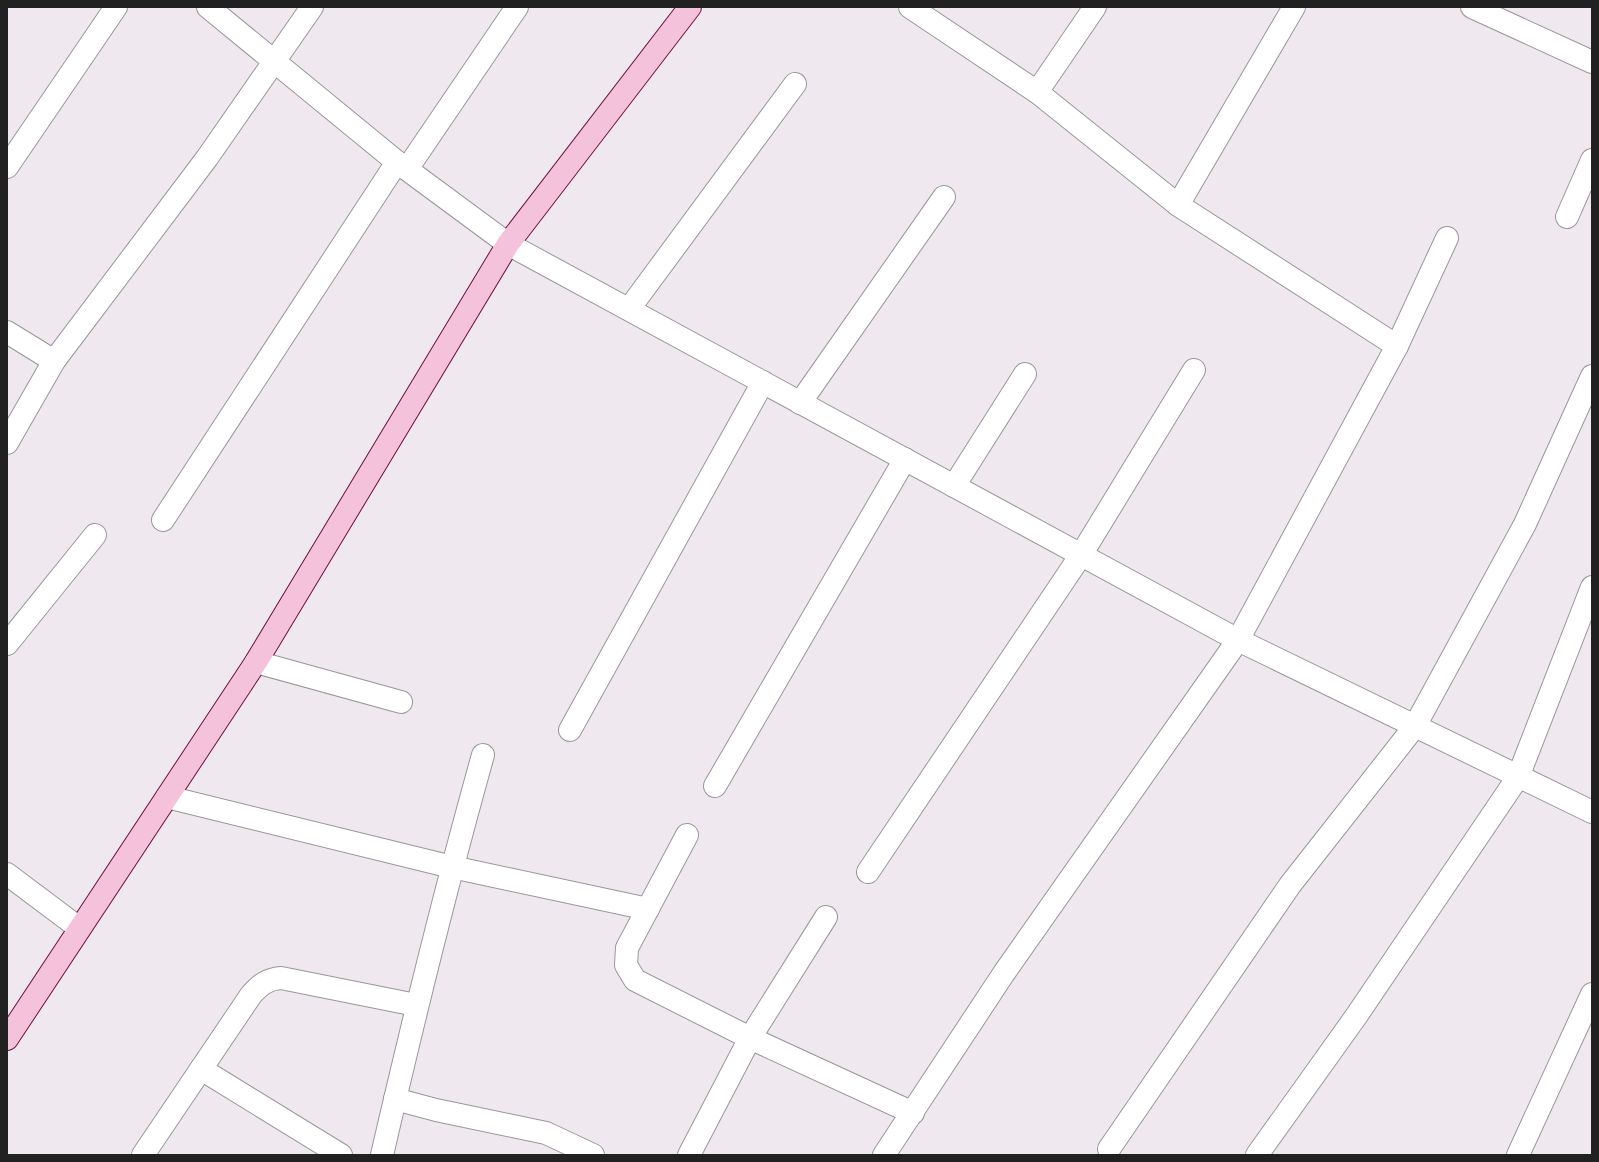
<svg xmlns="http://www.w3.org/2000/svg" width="1599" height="1162" font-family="Manrope,sans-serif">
	<rect width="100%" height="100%" fill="#f0e8ef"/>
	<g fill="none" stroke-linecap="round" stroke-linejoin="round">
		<defs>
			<g id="minor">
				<polyline points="208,7 397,162 508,244 1238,640 1592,812"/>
				<polyline points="910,7 1037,92 1178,205 1294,7"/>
				<polyline points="1472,7 1592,62"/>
				<polyline points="1037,92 1095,7"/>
				<polyline points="7,167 116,7"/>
				<polyline points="407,169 517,7"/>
				<polyline points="1178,205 1397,346"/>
				<polyline points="1567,217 1592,160"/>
				<polyline points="629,309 795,84"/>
				<polyline points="7,332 54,361"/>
				<polyline points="800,403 944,197"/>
				<polyline points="7,443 54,361 207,158 312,7"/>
				<polyline points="954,486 1025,374"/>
				<polyline points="163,520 397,162"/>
				<polyline points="7,644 95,535"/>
				<polyline points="256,662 401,702"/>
				<polyline points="570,730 763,382"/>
				<polyline points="715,786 905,459"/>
				<polyline points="167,797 452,867 648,909"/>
				<polyline points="687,835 627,948 626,965 635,980 750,1038 913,1113"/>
				<polyline points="868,872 1081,555 1194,370"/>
				<polyline points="7,874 79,928"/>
				<polyline points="201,1069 341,1155"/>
				<polyline points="395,1099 436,1110 546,1133 593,1155"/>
				<polyline points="1109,1149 1290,885 1415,726 1525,524 1592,376"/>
				<path d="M143 1155 251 995C260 985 267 979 281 978L416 1005"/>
				<path d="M382 1155C413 1021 446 887 483 755"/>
				<polyline points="689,1155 750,1038 826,917"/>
				<polyline points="884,1155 1004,973 1238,640 1397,346 1447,238"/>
				<polyline points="1257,1155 1357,1015 1518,777 1592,587"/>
				<polyline points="1518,1155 1592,994"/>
			</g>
			<polyline id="secondary" points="7,1039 256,662 508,244 690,7"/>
		</defs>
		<!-- minor casing -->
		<use href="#minor" stroke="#989898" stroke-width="24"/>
		<!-- secondary casing -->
		<use href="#secondary" stroke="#701039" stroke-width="24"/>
		<!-- minor -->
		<use href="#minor" stroke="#fff" stroke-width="22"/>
		<!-- secondary -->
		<use href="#secondary" stroke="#f4c2db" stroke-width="22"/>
	</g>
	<!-- border -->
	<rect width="1599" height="1162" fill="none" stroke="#212121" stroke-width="16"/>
</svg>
